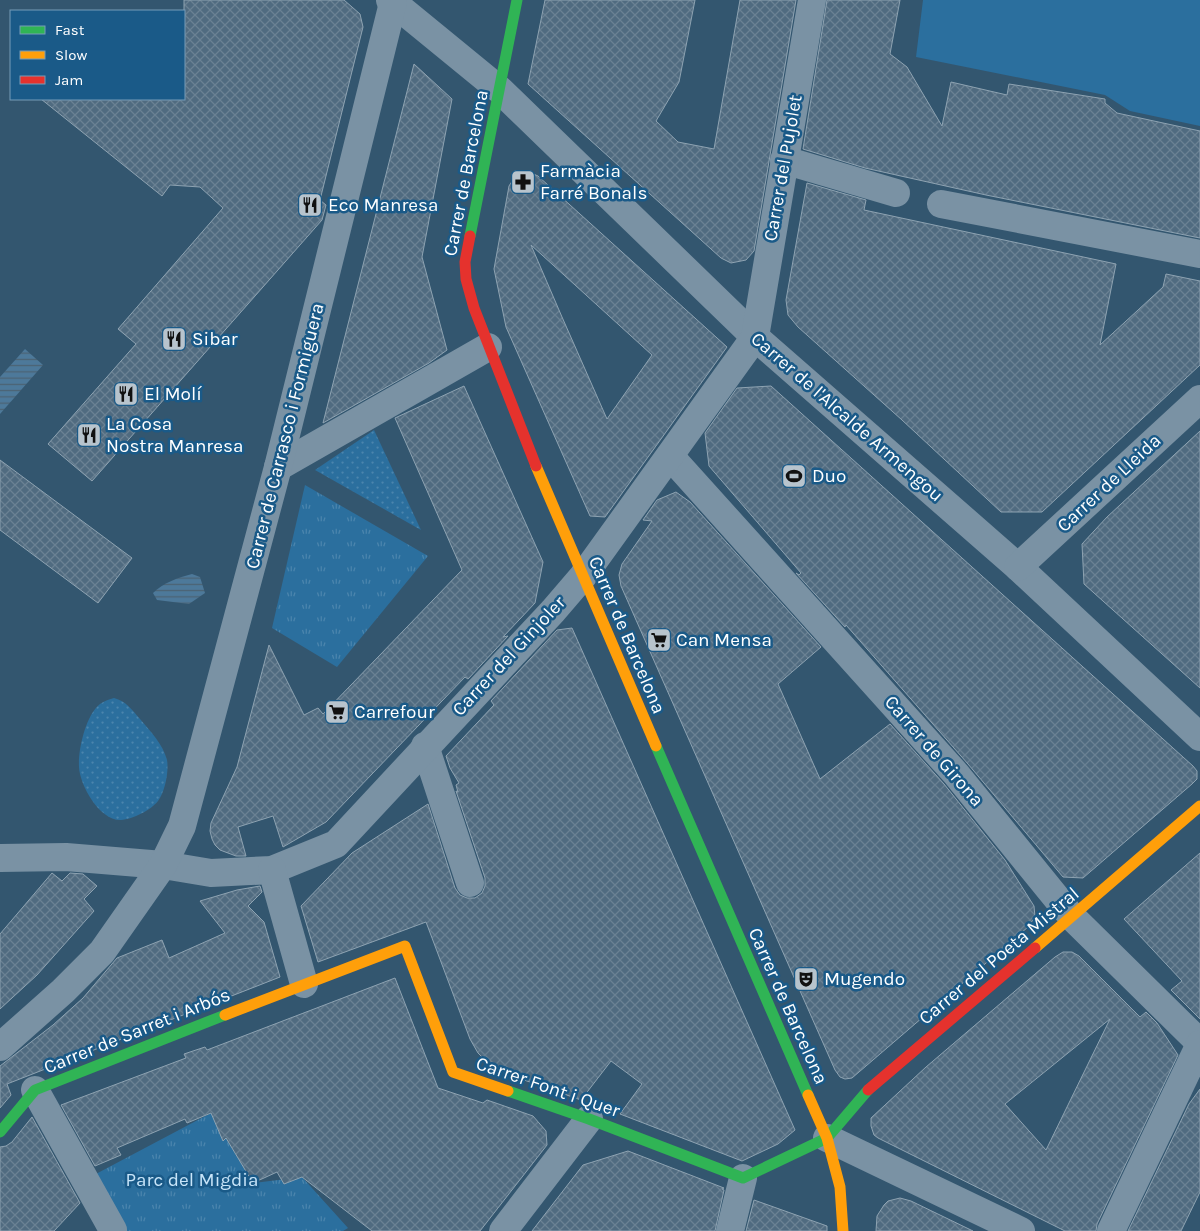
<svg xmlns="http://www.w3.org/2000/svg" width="1200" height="1231" font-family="Karla,sans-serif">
	<defs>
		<pattern id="grass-dots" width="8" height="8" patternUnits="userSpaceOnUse" patternTransform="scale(1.25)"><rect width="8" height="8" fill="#2b6f9e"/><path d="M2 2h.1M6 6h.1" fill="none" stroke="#4b85ad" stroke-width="1.8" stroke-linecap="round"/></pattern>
		<pattern id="park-tufts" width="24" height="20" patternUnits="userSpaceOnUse" patternTransform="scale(1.25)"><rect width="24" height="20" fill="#2b6f9e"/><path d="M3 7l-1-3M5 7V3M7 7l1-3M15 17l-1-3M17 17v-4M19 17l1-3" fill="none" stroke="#4b85ad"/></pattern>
		<pattern id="water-rules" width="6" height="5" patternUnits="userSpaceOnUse" patternTransform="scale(1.25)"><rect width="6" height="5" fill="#4d799a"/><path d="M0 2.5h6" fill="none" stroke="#4c6273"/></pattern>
		<pattern id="building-cross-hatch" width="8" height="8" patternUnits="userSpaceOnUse" patternTransform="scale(1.25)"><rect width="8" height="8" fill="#506b80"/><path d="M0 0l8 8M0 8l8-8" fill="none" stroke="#6a8193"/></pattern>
	</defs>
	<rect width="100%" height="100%" fill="#33566f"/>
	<!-- grass -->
	<g fill="url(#grass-dots)">
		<polygon points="374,430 421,530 315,470"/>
		<path d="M114 698C126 701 132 710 140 719 150 731 163 744 167 760 169 771 165 792 158 801 151 810 133 819 121 820 100 821 80 786 79 767 78 749 86 715 100 704 104 701 110 699 114 698Z"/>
	</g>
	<!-- park -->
	<g fill="url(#park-tufts)">
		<polygon points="305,485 428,556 337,667 272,628"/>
		<polygon points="211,1113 253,1183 302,1177 348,1228 343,1231 113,1231 94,1175"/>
	</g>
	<!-- pitch -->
	<polygon fill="#2b6f9e" points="923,0 1200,0 1200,126 1130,111 1105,95 916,57"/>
	<!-- water -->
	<g fill="url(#water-rules)">
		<polygon points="25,349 43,365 0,414 0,377"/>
		<path d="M192 574 200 577 205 593 189 604 157 600 153 593C164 582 178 578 192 574Z"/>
	</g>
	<!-- building -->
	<g fill="url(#building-cross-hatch)" stroke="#8ea3b2" fill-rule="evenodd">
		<polygon points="184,0 344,0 360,14 363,27 320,200 326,205 322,220 92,481 48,444 136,344 118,329 223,208 200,187 170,185 162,196 41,99 184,99"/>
		<polygon points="545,0 695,0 679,82 656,121 678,142 714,149 740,0 796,0 754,251 746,260 731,263 721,258 528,84"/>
		<polygon points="827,0 900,0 890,54 907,67 942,126 951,82 1007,95 1009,84 1105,99 1105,103 1117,113 1200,131 1200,238 986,195 865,168 803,149"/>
		<polygon points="414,64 452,99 422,257 447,350 429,363 323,423"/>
		<path d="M523 172H529L538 176 727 347 605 517 590 516 506 327 494 269 509 186 516 175ZM531 245 652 355 607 419 562 317Z"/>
		<polygon points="807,183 866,200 864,210 1116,264 1100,345 1163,287 1166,274 1200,281 1200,365 1042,512 1001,512 902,420 798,327 788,315 786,300"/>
		<polygon points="464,386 543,562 535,603 503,637 508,636 468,679 465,677 326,822 283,847 273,816 238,827 246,856 236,856 220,850 215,845 212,839 210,831 211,823 237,767 269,645 304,715 318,708 323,714 462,570 395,418"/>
		<polygon points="771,386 1193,766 1197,771 1197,779 1192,784 1083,878 1063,877 968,764 846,625 845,627 796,573 799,575 801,573 709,466 705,433 737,388"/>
		<polygon points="1200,431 1200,688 1084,584 1082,544 1107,517"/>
		<polygon points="0,460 132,558 98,603 0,530"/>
		<polygon points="676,492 690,502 821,647 778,684 820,779 890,724 944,784 1005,860 1034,906 1035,917 1028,927 852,1078 845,1079 840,1077 835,1070 621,586 619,575 622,564 652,521 643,520 657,500"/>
		<polygon points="572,628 795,1130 778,1144 742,1161 620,1114 642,1084 611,1061 581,1100 507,1074 485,1060 478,1053 470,1039 426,922 318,962 301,906 352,853 428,804 455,888 460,895 467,898 475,898 482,893 485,886 485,878 456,791 458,792 456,785 459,783 450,768 446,756 494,705 491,701 557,630"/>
		<polygon points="1200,853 1200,1019 1171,990 1182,981 1124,919"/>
		<polygon points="52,873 62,881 70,873 83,874 97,886 84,899 94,911 37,975 0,1009 0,934"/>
		<polygon points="260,886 262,892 248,906 264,922 280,977 7,1084 11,1095 0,1108 0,1066 53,1025 83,998 117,958 162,940 169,958 225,933 200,901 237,890"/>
		<path d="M1063 952H1072L1079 956 1140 1017 1146 1012 1157 1023 1178 1055 1097 1224 1096 1231H1065L878 1138 874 1135 871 1126V1118L926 1067 1055 957ZM1110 1019 1046 1150 1005 1104Z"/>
		<polygon points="395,978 438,1088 483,1103 487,1100 533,1116 546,1131 547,1145 480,1231 372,1231 302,1177 284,1184 277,1172 253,1183 226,1138 223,1141 211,1113 187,1123 185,1119 117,1148 121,1155 95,1166 61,1105 186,1058 184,1054 205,1047 207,1050"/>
		<polygon points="1200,1089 1200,1192 1181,1231 1128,1231 1189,1104"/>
		<polygon points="32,1117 80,1203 54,1231 0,1231 0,1147 6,1146 12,1142"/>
		<polygon points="628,1151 724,1188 722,1189 724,1190 715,1231 532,1231 583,1165"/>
		<polygon points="900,1198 911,1201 973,1231 876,1231 877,1216 884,1205 888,1201"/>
		<polygon points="754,1200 827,1226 827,1231 746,1231"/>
	</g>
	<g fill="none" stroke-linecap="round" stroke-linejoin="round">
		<!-- street -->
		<g stroke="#7a92a4" stroke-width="28">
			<polyline points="390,0 500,90 755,337 1018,567 1200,737"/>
			<polyline points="784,160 896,193"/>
			<polyline points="941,204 1200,254"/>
			<polyline points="670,456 956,774 1072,917 1200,1043"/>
			<polyline points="278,467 488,347"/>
			<polyline points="1018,567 1200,399"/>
			<polyline points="425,746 470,883"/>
			<polyline points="0,858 66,857 163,865 211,873 272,870 336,844 553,611 583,576 755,337 812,0"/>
			<polyline points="272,870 304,984"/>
			<polyline points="0,1047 63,991 102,952 163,865 182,826 278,467 393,3"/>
			<polyline points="35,1090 113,1230"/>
			<polyline points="827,1138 1021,1231"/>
			<polyline points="503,1231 589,1119"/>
			<polyline points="730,1231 743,1178"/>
			<polyline points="1111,1231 1200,1044"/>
		</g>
		<!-- fast -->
		<g stroke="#30b455" stroke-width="11">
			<polyline points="470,236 517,0"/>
			<polyline points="656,746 808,1095"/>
			<polyline points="508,1091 589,1119 743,1178 827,1138 868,1090"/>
			<polyline points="0,1132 35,1090 225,1015"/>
		</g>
		<!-- slow -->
		<g stroke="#ff9f0a" stroke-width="11">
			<polyline points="536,466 656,746"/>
			<polyline points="1035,948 1200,806"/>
			<polyline points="225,1015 405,946 453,1072 508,1091"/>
			<polyline points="808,1095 827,1138 840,1187 843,1231"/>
		</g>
		<!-- jam -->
		<g stroke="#e5322d" stroke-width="11">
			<polyline points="470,236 465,262 466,279 474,308 536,466"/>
			<polyline points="868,1090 1035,948"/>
		</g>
	</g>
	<!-- icons -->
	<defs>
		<symbol id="pharmacy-square" viewBox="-11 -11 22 22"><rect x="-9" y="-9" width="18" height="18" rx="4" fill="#b8c4cd" stroke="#1a5a88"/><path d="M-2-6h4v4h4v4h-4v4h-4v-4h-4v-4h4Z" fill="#111"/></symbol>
		<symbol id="restaurant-square" viewBox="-11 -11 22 22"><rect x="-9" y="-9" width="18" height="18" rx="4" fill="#b8c4cd" stroke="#1a5a88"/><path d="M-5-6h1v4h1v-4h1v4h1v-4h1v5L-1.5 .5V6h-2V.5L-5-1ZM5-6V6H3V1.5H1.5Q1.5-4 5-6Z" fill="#111"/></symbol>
		<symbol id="stadium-square" viewBox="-11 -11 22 22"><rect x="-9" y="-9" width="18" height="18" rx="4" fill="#b8c4cd" stroke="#1a5a88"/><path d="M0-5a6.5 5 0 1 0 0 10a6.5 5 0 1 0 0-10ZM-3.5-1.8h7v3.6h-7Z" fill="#111"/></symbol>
		<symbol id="supermarket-square" viewBox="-11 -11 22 22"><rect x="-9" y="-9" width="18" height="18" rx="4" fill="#b8c4cd" stroke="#1a5a88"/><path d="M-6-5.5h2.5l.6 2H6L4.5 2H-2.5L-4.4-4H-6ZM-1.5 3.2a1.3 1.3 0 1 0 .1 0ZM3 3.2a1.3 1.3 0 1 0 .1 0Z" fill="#111"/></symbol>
		<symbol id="theatre-square" viewBox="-11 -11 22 22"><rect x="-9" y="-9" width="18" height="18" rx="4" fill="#b8c4cd" stroke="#1a5a88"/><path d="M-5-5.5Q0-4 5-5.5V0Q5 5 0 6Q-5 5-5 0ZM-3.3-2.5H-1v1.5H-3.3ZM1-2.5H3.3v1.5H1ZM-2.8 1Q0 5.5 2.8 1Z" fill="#111"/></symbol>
	</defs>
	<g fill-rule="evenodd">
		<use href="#pharmacy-square" x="509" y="168" width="28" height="28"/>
		<use href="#restaurant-square" x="296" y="191" width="28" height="28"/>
		<use href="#restaurant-square" x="160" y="325" width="28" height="28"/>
		<use href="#restaurant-square" x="112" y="380" width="28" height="28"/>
		<use href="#restaurant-square" x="75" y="421" width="28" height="28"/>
		<use href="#stadium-square" x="780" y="462" width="28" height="28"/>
		<use href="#supermarket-square" x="645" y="626" width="28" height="28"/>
		<use href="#supermarket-square" x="323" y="698" width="28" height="28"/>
		<use href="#theatre-square" x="792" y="965" width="28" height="28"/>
	</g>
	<g text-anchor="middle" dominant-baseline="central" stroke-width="5" stroke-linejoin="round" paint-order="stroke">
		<!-- street labels -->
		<g font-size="19" fill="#fff" stroke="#1a5a88">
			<text transform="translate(783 168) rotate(-80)">Carrer del Pujolet</text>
			<text transform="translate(466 173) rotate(-79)">Carrer de Barcelona</text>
			<text transform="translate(847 417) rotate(41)">Carrer de l'Alcalde Armengou</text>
			<text transform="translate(285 436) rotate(-76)">Carrer de Carrasco i Formiguera</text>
			<text transform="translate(1109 483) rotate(-43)">Carrer de Lleida</text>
			<text transform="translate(627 635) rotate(67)">Carrer de Barcelona</text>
			<text transform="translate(509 656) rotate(-47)">Carrer del Ginjoler</text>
			<text transform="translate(934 751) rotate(49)">Carrer de Girona</text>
			<text transform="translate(999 956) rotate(-40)">Carrer del Poeta Mistral</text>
			<text transform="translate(788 1006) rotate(66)">Carrer de Barcelona</text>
			<text transform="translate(137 1031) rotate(-22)">Carrer de Sarret i Arbós</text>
			<text transform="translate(548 1087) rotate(19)">Carrer Font i Quer</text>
		</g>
		<!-- poi labels -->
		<g font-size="19" fill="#fff" stroke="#1a5a88" text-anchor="start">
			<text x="540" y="171">Farmàcia<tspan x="540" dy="22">Farré Bonals</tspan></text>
			<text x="328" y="205">Eco Manresa</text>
			<text x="192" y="339">Sibar</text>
			<text x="144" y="394">El Molí</text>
			<text x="106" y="424">La Cosa<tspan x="106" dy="22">Nostra Manresa</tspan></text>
			<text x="812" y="476">Duo</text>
			<text x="676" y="640">Can Mensa</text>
			<text x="354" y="712">Carrefour</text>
			<text x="824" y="979">Mugendo</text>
		</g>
		<!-- park labels -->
		<g font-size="19" fill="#c8e5f9" stroke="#1a5a88">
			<text x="192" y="1180">Parc del Migdia</text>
		</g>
	</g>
	<!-- legend -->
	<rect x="10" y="10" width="175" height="90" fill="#1a5a88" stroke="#769cb8"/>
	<rect x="20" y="26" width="25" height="8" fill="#30b455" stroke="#769cb8"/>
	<text x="55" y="35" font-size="15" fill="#ffffff">Fast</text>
	<rect x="20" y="51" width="25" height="8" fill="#ff9f0a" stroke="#769cb8"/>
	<text x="55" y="60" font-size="15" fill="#ffffff">Slow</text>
	<rect x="20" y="76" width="25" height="8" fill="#e5322d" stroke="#769cb8"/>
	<text x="55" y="85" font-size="15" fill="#ffffff">Jam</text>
</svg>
